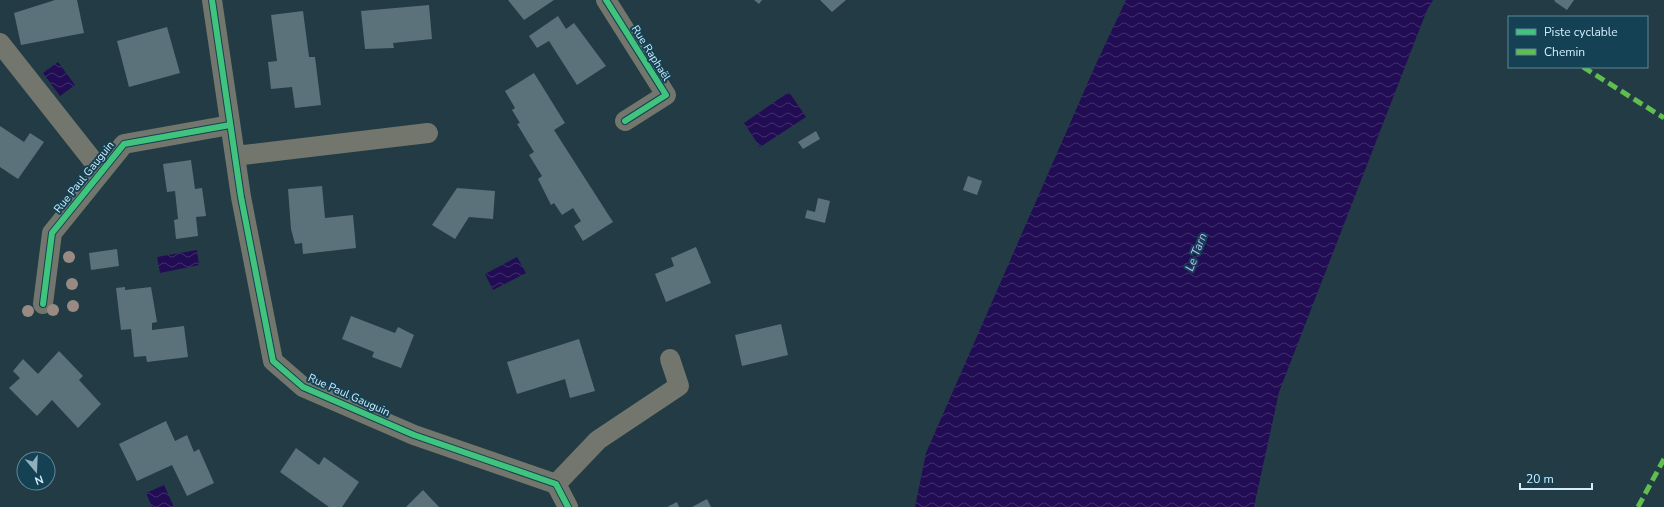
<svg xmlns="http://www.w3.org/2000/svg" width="1664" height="507" font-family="'Nunito Sans',sans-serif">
	<defs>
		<pattern id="water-waves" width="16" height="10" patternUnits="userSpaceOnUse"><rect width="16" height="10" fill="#220d54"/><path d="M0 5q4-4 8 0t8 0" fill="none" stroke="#41316e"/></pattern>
	</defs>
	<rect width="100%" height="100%" fill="#223b45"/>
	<!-- water -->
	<g fill="url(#water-waves)">
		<polygon points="1126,0 1433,0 1427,10 1279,392 1254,507 915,507 926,453 1096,64"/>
		<polygon points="58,62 75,85 60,96 43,73"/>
		<polygon points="789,92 806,117 760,147 744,123"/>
		<polygon points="197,250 199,265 160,273 157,257"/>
		<polygon points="517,257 526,273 493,290 485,274"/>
		<polygon points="164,485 174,507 152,507 146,493"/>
	</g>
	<!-- building -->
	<g fill="#5b727b">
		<polygon points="55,0 77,0 84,33 21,45 14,13"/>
		<polygon points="508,0 554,0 524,20"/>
		<polygon points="754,0 762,0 759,4"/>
		<polygon points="820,0 846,0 832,12"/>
		<polygon points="1555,0 1574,0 1567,10 1554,1"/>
		<polygon points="429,5 432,39 393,43 394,48 365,49 361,11"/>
		<polygon points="303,11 309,57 315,57 321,105 295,108 292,87 271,89 268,62 277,61 271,15"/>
		<polygon points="558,16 566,29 574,23 606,66 577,85 549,41 537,48 529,36"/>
		<polygon points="167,27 180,73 129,87 117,41"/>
		<polygon points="534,73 565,123 554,130 613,222 583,241 574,226 581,221 573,208 562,215 554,203 551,205 538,179 542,176 529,155 534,152 517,124 520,123 512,110 515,108 505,91"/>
		<polygon points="0,126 24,142 30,133 44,142 18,179 0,167"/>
		<polygon points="816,131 820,139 803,149 798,142"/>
		<polygon points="191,160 195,189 202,188 206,216 196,217 198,236 176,239 174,220 178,219 175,191 167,192 163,164"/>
		<polygon points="968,176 982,181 977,195 963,190"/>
		<polygon points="322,186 325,218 353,215 356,248 303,254 302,243 295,244 291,229 288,189"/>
		<polygon points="457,188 495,191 493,219 469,217 455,239 432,225"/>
		<polygon points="818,198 830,201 825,223 805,218 807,210 815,212"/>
		<polygon points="696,247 711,283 666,302 655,274 674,266 671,258"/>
		<polygon points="117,249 119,266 91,270 89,253"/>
		<polygon points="125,287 125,290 151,287 157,322 152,323 152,330 184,326 188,357 147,362 146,356 134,357 131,329 121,330 116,288"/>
		<polygon points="351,316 395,333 398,327 414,335 401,368 372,357 374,352 342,339"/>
		<polygon points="781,324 788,355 742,366 735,335"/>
		<polygon points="579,339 595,391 570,398 565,379 517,394 507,362"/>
		<polygon points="59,351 83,376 79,380 101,404 78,428 52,400 37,416 9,388 20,378 13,371 23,359 38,374"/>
		<polygon points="166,421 175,441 187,435 194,452 199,449 214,483 187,496 172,465 137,481 119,444"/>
		<polygon points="296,448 319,465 324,457 359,482 342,507 329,507 280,472"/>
		<polygon points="423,490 439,507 406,507"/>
		<polygon points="707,499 711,507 692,507"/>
		<polygon points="677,502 679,507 667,507"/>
	</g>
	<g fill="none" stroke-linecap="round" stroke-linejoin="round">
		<!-- minor -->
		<g stroke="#72766c" stroke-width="20">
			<polyline points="212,0 241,197 273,361 303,387 414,435 556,484 568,507"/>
			<polyline points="606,0 666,95 625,121"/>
			<polyline points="0,43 101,171"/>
			<polyline points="235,156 428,133"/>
			<polyline points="43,304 52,233 124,144 230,125"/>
			<polyline points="556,484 598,440 679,386 670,359"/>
		</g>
		<!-- quiet -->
		<g stroke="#5fbe4e" stroke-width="5" stroke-dasharray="10 5" stroke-linecap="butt">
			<polyline points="1583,67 1664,118"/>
			<polyline points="1638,507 1664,459"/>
		</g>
		<defs>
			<g id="cycleway">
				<polyline points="212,0 241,197 273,361 303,387 414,435 556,484 568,507"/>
				<polyline points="606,0 666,95 625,121"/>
				<polyline points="43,304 52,233 124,144 230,125"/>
			</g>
		</defs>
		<!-- cycleway casing -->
		<use href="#cycleway" stroke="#144153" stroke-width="8"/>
		<!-- cycleway -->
		<use href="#cycleway" stroke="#40c37c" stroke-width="6"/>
	</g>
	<!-- trees -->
	<g fill="#998b83">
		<circle cx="69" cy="257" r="6"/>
		<circle cx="72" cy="284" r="6"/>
		<circle cx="73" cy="306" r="6"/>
		<circle cx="53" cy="310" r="6"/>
		<circle cx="28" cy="311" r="6"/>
	</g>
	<g text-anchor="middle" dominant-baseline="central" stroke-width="4" stroke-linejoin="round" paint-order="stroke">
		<!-- street labels -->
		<g font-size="11" fill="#d2eefc" stroke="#144153">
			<text transform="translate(651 53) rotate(58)">Rue Raphaël</text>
			<text transform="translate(84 177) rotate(-51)">Rue Paul Gauguin</text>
			<text transform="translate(349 395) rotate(24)">Rue Paul Gauguin</text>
		</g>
		<!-- water labels -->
		<g font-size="12" font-style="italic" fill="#c1bbfd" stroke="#144153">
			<text transform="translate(1196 252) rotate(-69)">Le Tarn</text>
		</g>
	</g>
	<!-- legend -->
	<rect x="1508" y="16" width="140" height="52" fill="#144153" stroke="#608697"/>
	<rect x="1516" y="29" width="20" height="6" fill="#40c37c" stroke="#608697"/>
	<text x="1544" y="36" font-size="12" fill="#d2eefc">Piste cyclable</text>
	<rect x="1516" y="49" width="20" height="6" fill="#5fbe4e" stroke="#608697"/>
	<text x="1544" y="56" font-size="12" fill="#d2eefc">Chemin</text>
	<!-- north arrow -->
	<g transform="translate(36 471) rotate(161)"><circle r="19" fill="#144153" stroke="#608697"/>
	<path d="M0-3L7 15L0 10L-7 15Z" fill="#94afbc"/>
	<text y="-6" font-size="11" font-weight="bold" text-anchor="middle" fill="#d2eefc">N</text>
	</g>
	<!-- scale -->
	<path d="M1520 483v6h72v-6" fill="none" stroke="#d2eefc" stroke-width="2"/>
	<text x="1526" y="483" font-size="12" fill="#d2eefc" stroke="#144153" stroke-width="3" paint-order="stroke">20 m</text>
</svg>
